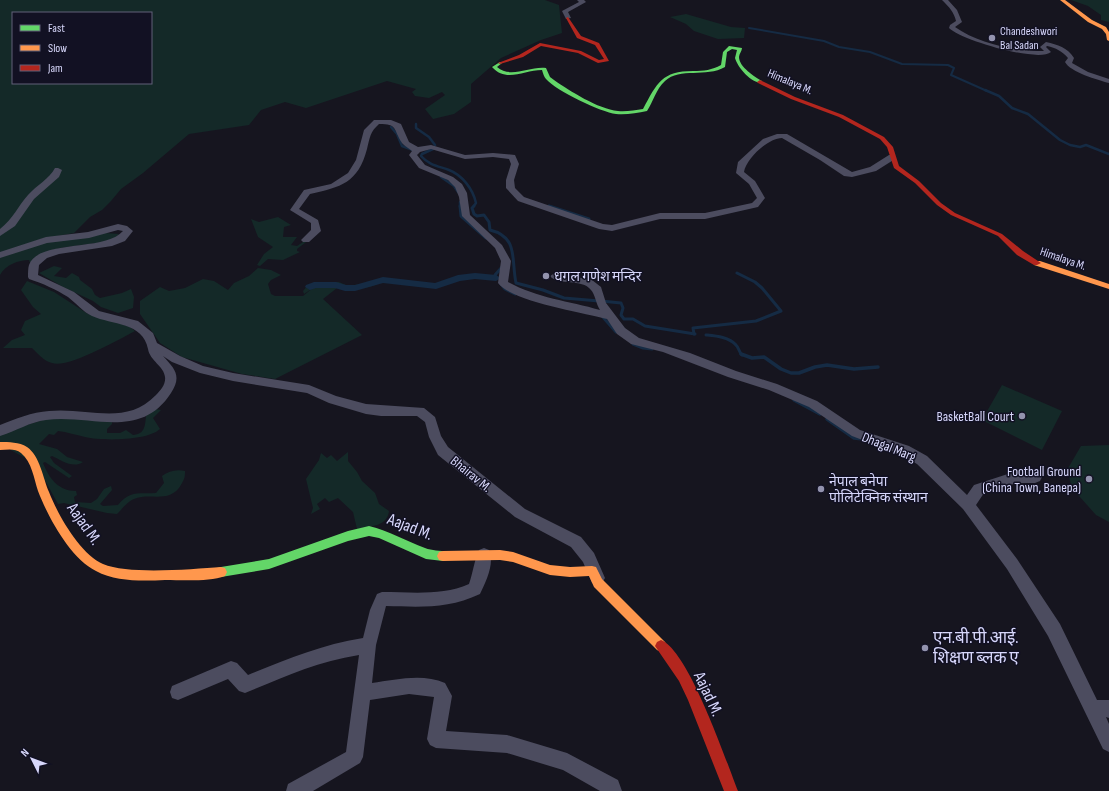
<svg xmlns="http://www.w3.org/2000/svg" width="1109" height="791" font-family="'Sofia Sans Condensed','Noto Sans Devanagari',sans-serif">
	<rect width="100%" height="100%" fill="#16151f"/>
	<!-- green -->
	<g fill="#142928" fill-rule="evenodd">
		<path d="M0 0H545L559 5 562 33 541 40 501 58 471 84V102L454 114 433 119 425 109 445 95 442 92 429 98 415 96 412 92 416 89 387 81 306 108 285 102 261 110 249 125 189 134 143 173 121 189 111 201 102 210 90 217 74 233 41 239 0 254ZM13 13H151V83H13Z"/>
		<polygon points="1071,0 1109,0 1109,22 1101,20 1101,15 1088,6"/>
		<polygon points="686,14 731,27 745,28 744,38 718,39 694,31 686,24 670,17"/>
		<polygon points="278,217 291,225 284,227 283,237 297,237 291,245 297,246 306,240 310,239 297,249 297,251 300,252 283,260 268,259 260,266 257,265 264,254 273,247 258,237 251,219 259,222"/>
		<path d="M105 233 119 234C106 250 51 239 30 263L29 260C19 260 5 265 0 275V256L46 242Z"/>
		<polygon points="54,266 62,268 54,276 66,278 72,273 79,277 80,280 92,289 95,295 100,298 122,293 131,289 134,297 133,308 118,313 101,307 93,301 63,287 39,273"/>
		<path d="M258 268 271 270 281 275 271 280 268 284 271 294 275 296H303L313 288 304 294 303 291 308 285 319 282H339L348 286 373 282 376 280 381 279 382 282C369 289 351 291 337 288L323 299 362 335 275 379 242 374 182 357 160 343 140 314V301L160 287 169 291 185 288 203 279 214 281 228 290 234 283 249 276Z"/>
		<path d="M27 281 54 292 88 314 105 318 130 327 135 331C120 339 67 369 52 363 44 361 38 354 32 348H3L12 340 25 335 21 330 25 321 41 314 33 307 21 290Z"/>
		<polygon points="1002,385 1062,411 1042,450 982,420"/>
		<path d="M155 409 161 410 153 418 160 429C147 441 102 441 85 437 76 435 67 432 58 431L54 435 49 434 39 444 57 449 67 457 83 462C73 469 61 460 52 456L50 457 54 463 72 476 69 478 45 462 43 463C49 478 58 491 76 491L77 495 74 497 75 502 91 503 97 499 104 489 111 486 112 490 100 504 103 506 118 505C130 490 138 494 156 493L164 483 162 476C169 471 176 469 185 471 185 476 185 478 182 483 171 505 150 492 134 499 128 501 122 509 117 514L107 513 64 503 58 504 36 464 0 444V433L53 417 112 421V424L107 429V433H120L126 430 133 435C145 434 145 426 146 416Z"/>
		<polygon points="1109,445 1109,522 1096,515 1072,488 1067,470 1081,446"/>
		<path d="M348 452V461L357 472 362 481 375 493 379 504 389 511C387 527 370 526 357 529L353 512 338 498 329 502 325 498 317 504 320 509 311 514 313 508 306 479 319 460 321 453 327 458 331 455 337 461Z"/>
	</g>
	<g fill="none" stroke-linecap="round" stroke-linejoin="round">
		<!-- stream-far3 -->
		<polyline stroke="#152b44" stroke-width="2" points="749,28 824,41 839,47 870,52 902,64 948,65 954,68 951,75 987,91"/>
		<!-- stream-far2 -->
		<g stroke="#152b44" stroke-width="2.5">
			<polyline points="985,90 999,96 1012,108 1028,114 1060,140 1070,145 1080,147 1086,145 1109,154"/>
			<polyline points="416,124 416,128 429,137 435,145"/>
			<polyline points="391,127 397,134 402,146 413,150"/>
			<path d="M433 149 422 154 421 156C429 165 438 166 449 170 462 175 473 189 476 203L473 207"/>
			<polyline points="441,177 454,186 458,192"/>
			<polyline points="460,202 460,207"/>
			<polyline points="549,206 551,207"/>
		</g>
		<!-- stream-far1 -->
		<g stroke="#152b44" stroke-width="3">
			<polyline points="460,206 461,216 486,238"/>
			<path d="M474 206 472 208 474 214 477 216 484 215 489 222 490 230C519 237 511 260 516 283L543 290 564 298 599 301"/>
			<polyline points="549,206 589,219"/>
			<polyline points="496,278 495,275 502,267"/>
			<polyline points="501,284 505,289 515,294"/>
			<polyline points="601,301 621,303 623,308 621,315 624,319 633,319 645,326 695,334"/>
			<polyline points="602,316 616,332"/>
			<polyline points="694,334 693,328 756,321 781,311 762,288 755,282 737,273"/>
			<path d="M706 335C716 336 729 337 736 345 739 348 739 352 742 355"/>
			<polyline points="633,344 643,348 652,349"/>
		</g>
		<!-- stream -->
		<g stroke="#152b44" stroke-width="3.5">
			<polyline points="741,354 752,358 764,357 781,369 791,373 799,373 815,367 827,365 854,369 878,367"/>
			<polyline points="794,400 820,414"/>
			<polyline points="827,419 854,438 863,439"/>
		</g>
		<!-- canal -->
		<polygon fill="#152b44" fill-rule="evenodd" points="475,273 496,275 501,278 496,281 475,279 460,281 436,289 383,283 355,291 345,291 335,288 316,288 310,290 305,287 306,285 314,282 336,282 346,285 355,285 383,277 435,283 458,275"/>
		<!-- street -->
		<g fill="#4c4c5f" fill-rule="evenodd">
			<polygon points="577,0 584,0 586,2 568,12 571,18 566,19 562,11 579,2"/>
			<path d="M942 0H948L957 10 962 22 955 27C979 44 1015 51 1044 51L1040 47 1046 42C1058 45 1067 47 1074 58L1072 63 1088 72 1109 79V83C1098 80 1070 72 1065 62L1068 58C1062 51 1056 48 1047 46L1046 47 1051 52C1038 63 961 40 949 28L950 25 956 21C954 12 949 7 942 0Z"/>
			<path d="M374 120H391L401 124 409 142 418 147 431 145 465 155 493 153 515 155 519 164 514 180 515 188 524 197 603 224 612 225 660 213H705L752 203 757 198 749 184 736 173 738 162 763 139 777 134H787L852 172 870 167 889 155H895V159L876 171 852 177 844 176 820 160 782 138C768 138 746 159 744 172L755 181 765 198 758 207 705 219H660L612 231 599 229 518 201 506 188V180L511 164 509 159 493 157 465 159 431 149 420 152 417 155 425 165 453 177 462 184 467 193 470 215 502 245 511 261 508 282C537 298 569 301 600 310 596 304 595 294 591 290 582 278 558 286 550 276L555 273 592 280 601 287 606 303 625 328 639 338 690 353 736 371 777 384 817 401 860 430 909 446 927 456 967 495 974 485 1017 471H1035L1040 473 1042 477 1040 481 1035 483H1017L984 493 976 505 1017 559 1060 624 1097 700H1109V718L1106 717 1109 724V752L1103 749 1048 636 1007 569 963 509 917 464 899 454 852 436 809 407 769 390 728 377 663 352 631 344 617 334 607 319C582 312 513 302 498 283L501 261 495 248 462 216 459 197 455 187 448 180 419 168 409 155 412 151C409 148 404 146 402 143 393 129 398 124 379 124 370 132 370 137 367 149 358 183 341 187 310 194L299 209 318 220 321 231 309 242H303L301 240 311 230V223L290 210 304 190 331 184 348 173 356 160 364 130Z"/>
			<path d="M55 168H58L62 170 59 177 34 199 15 226 0 236V229C13 219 18 206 28 195 37 185 49 179 55 168Z"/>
			<path d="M118 224 127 226 133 231 125 241 112 246 59 254 47 258 39 265 38 275 74 292 99 311 138 321 153 333 157 343 180 356 203 366 233 373 309 385 336 396 366 404 424 408 435 417 441 436 448 447 525 509 581 537 594 553 605 578 602 583 597 585 592 583 583 562 571 547 515 517 438 455 429 437 425 422 417 416H381L366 414 329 403 307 393 233 381 200 373 172 362 163 356C175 369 182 376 171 393 140 441 91 414 46 420 30 422 16 431 0 436V425C15 419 32 412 49 411 88 407 125 427 156 395 161 390 166 384 165 377 164 366 150 361 148 349 143 322 112 325 92 316 83 312 76 303 68 297 57 290 42 283 29 279L28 277C28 273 28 268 29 265 38 239 105 252 123 231L118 230 89 238 47 243 0 258V252L46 237 88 232Z"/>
			<path d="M484 548 489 550C495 563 486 582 480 594 448 609 421 607 386 606L376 645 372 683C395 680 422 673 445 683L452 696 446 731 507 735 567 753 618 780 622 791H600L563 770 507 753 436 748 430 745 427 739 434 697 409 694 370 700 363 757 360 763 313 791H286L288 784 346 752 359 655C316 662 284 677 245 693L239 691 228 679 178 700 172 698 170 692 172 686 231 661 237 663 248 675C288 659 320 645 363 638L370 610 377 594 382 592C411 592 442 596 469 584 473 573 474 561 479 550Z"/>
		</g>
		<!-- fast -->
		<g fill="#63d668" fill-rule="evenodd">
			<path d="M729 46 742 48C742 51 739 54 739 57 739 67 755 77 762 81V83C751 83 738 68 735 58L737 50 732 49 727 52 725 67C706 78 680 67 665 81 656 89 653 102 647 111 637 113 626 115 616 114 601 112 556 91 546 79 544 77 543 73 542 70 524 70 506 83 492 67L500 62 502 63 497 67C511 79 529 66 546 68L550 77 554 80C570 91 598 109 618 111 626 112 635 110 643 109 657 83 662 71 693 71 704 71 712 70 721 65L723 52Z"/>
			<path d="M369 526C389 531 406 541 425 548 432 551 440 550 447 552L449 556 447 560 443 561 426 559 379 538 369 536 348 541 269 569 221 577 217 576 215 572 217 568 221 567 269 559 348 531Z"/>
		</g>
		<!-- slow -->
		<g fill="#ff974d" fill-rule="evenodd">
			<polygon points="1060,0 1065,0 1092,20 1106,27 1109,32 1109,41 1107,40 1106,34 1102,29 1088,22"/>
			<polygon points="1034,261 1040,261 1109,284 1109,289 1034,265"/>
			<path d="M0 442C9 442 19 442 27 447 40 456 43 478 49 492 58 515 80 554 103 564 129 575 192 569 221 567L225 568 227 572 225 576C209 582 182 580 165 580 143 581 116 582 96 571 70 558 48 517 38 491 34 479 32 462 21 453 15 448 7 450 0 450Z"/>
			<polygon points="500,550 513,552 550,565 570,567 592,566 596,567 602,579 665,642 667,646 665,650 661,652 657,650 594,587 589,576 570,577 550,575 513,562 500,560 443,561 439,560 437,556 439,552 443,551"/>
		</g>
		<!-- jam -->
		<g fill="#b3261e" fill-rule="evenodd">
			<polygon points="568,17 581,36 599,43 609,61 598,63 578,53 541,46 523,57 500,64 498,63 519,55 540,43 581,51 599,60 604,59 595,45 577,38 566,18"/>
			<polygon points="760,80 795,97 843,115 884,137 893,147 899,166 919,181 941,203 955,213 1002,234 1023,251 1041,263 1037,265 1034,265 1017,255 998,236 951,215 937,205 915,183 894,168 887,147 880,139 839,117 791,99 758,83 757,82"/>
			<path d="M661 640C689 651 726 761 738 791H724L688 700 679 681 655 646 657 642Z"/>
		</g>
	</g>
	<!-- markers -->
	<g fill="#9393ae" stroke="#121123" stroke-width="1.5">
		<circle cx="992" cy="38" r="4"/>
		<circle cx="546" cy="276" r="4"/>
		<circle cx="1022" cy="416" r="4"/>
		<circle cx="1089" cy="479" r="4"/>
		<circle cx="821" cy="489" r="4"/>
		<circle cx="925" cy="648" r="4"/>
	</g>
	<g text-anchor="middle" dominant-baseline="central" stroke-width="3" stroke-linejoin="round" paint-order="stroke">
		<!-- far-poi labels -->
		<g font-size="12" fill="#d7d7fb" stroke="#121123" text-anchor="start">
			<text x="1000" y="31">Chandeshwori<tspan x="1000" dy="14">Bal Sadan</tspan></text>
		</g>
		<!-- far-street labels -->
		<g font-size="12" fill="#d7d7fb" stroke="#121123">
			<text transform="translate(790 82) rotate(23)">Himalaya M.</text>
			<text transform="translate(1063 259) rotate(19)">Himalaya M.</text>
		</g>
		<!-- poi labels -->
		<g font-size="14" fill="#d7d7fb" stroke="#121123" text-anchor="start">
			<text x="554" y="276">धगल गणेश मन्दिर</text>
			<text x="1014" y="416" text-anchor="end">BasketBall Court</text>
			<text x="1081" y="471" text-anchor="end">Football Ground<tspan x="1081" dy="16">(China Town, Banepa)</tspan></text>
			<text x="829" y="481">नेपाल बनेपा<tspan x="829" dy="16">पोलिटेक्निक संस्थान</tspan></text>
		</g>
		<!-- street labels -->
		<g font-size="14" fill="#d7d7fb" stroke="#121123">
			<text transform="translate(889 447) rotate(22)">Dhagal Marg</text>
			<text transform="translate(471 474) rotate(39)">Bhairav M.</text>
		</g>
		<!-- near-street labels -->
		<g font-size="17" fill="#d7d7fb" stroke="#121123">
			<text transform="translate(84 524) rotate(55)">Aajad M.</text>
			<text transform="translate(410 527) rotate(21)">Aajad M.</text>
			<text transform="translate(708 694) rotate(65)">Aajad M.</text>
		</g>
		<!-- near-poi labels -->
		<g font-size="17" fill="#d7d7fb" stroke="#121123" text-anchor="start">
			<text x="933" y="638">एन.बी.पी.आई.<tspan x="933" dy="20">शिक्षण ब्लक ए</tspan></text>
		</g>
	</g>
	<!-- legend -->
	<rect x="12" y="12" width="140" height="72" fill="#121123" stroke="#616079"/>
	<rect x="20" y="25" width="20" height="6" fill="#63d668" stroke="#616079"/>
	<text x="48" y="32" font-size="12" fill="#d7d7fb">Fast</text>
	<rect x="20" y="45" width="20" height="6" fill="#ff974d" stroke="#616079"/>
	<text x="48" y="52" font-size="12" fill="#d7d7fb">Slow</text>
	<rect x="20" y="65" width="20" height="6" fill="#b3261e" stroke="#616079"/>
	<text x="48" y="72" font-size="12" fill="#d7d7fb">Jam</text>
	<!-- north arrow -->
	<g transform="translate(32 759) rotate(312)" stroke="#121123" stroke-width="3" paint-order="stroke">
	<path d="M0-3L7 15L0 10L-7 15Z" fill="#d7d7fb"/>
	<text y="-6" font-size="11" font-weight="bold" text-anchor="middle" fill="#d7d7fb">N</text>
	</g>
</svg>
